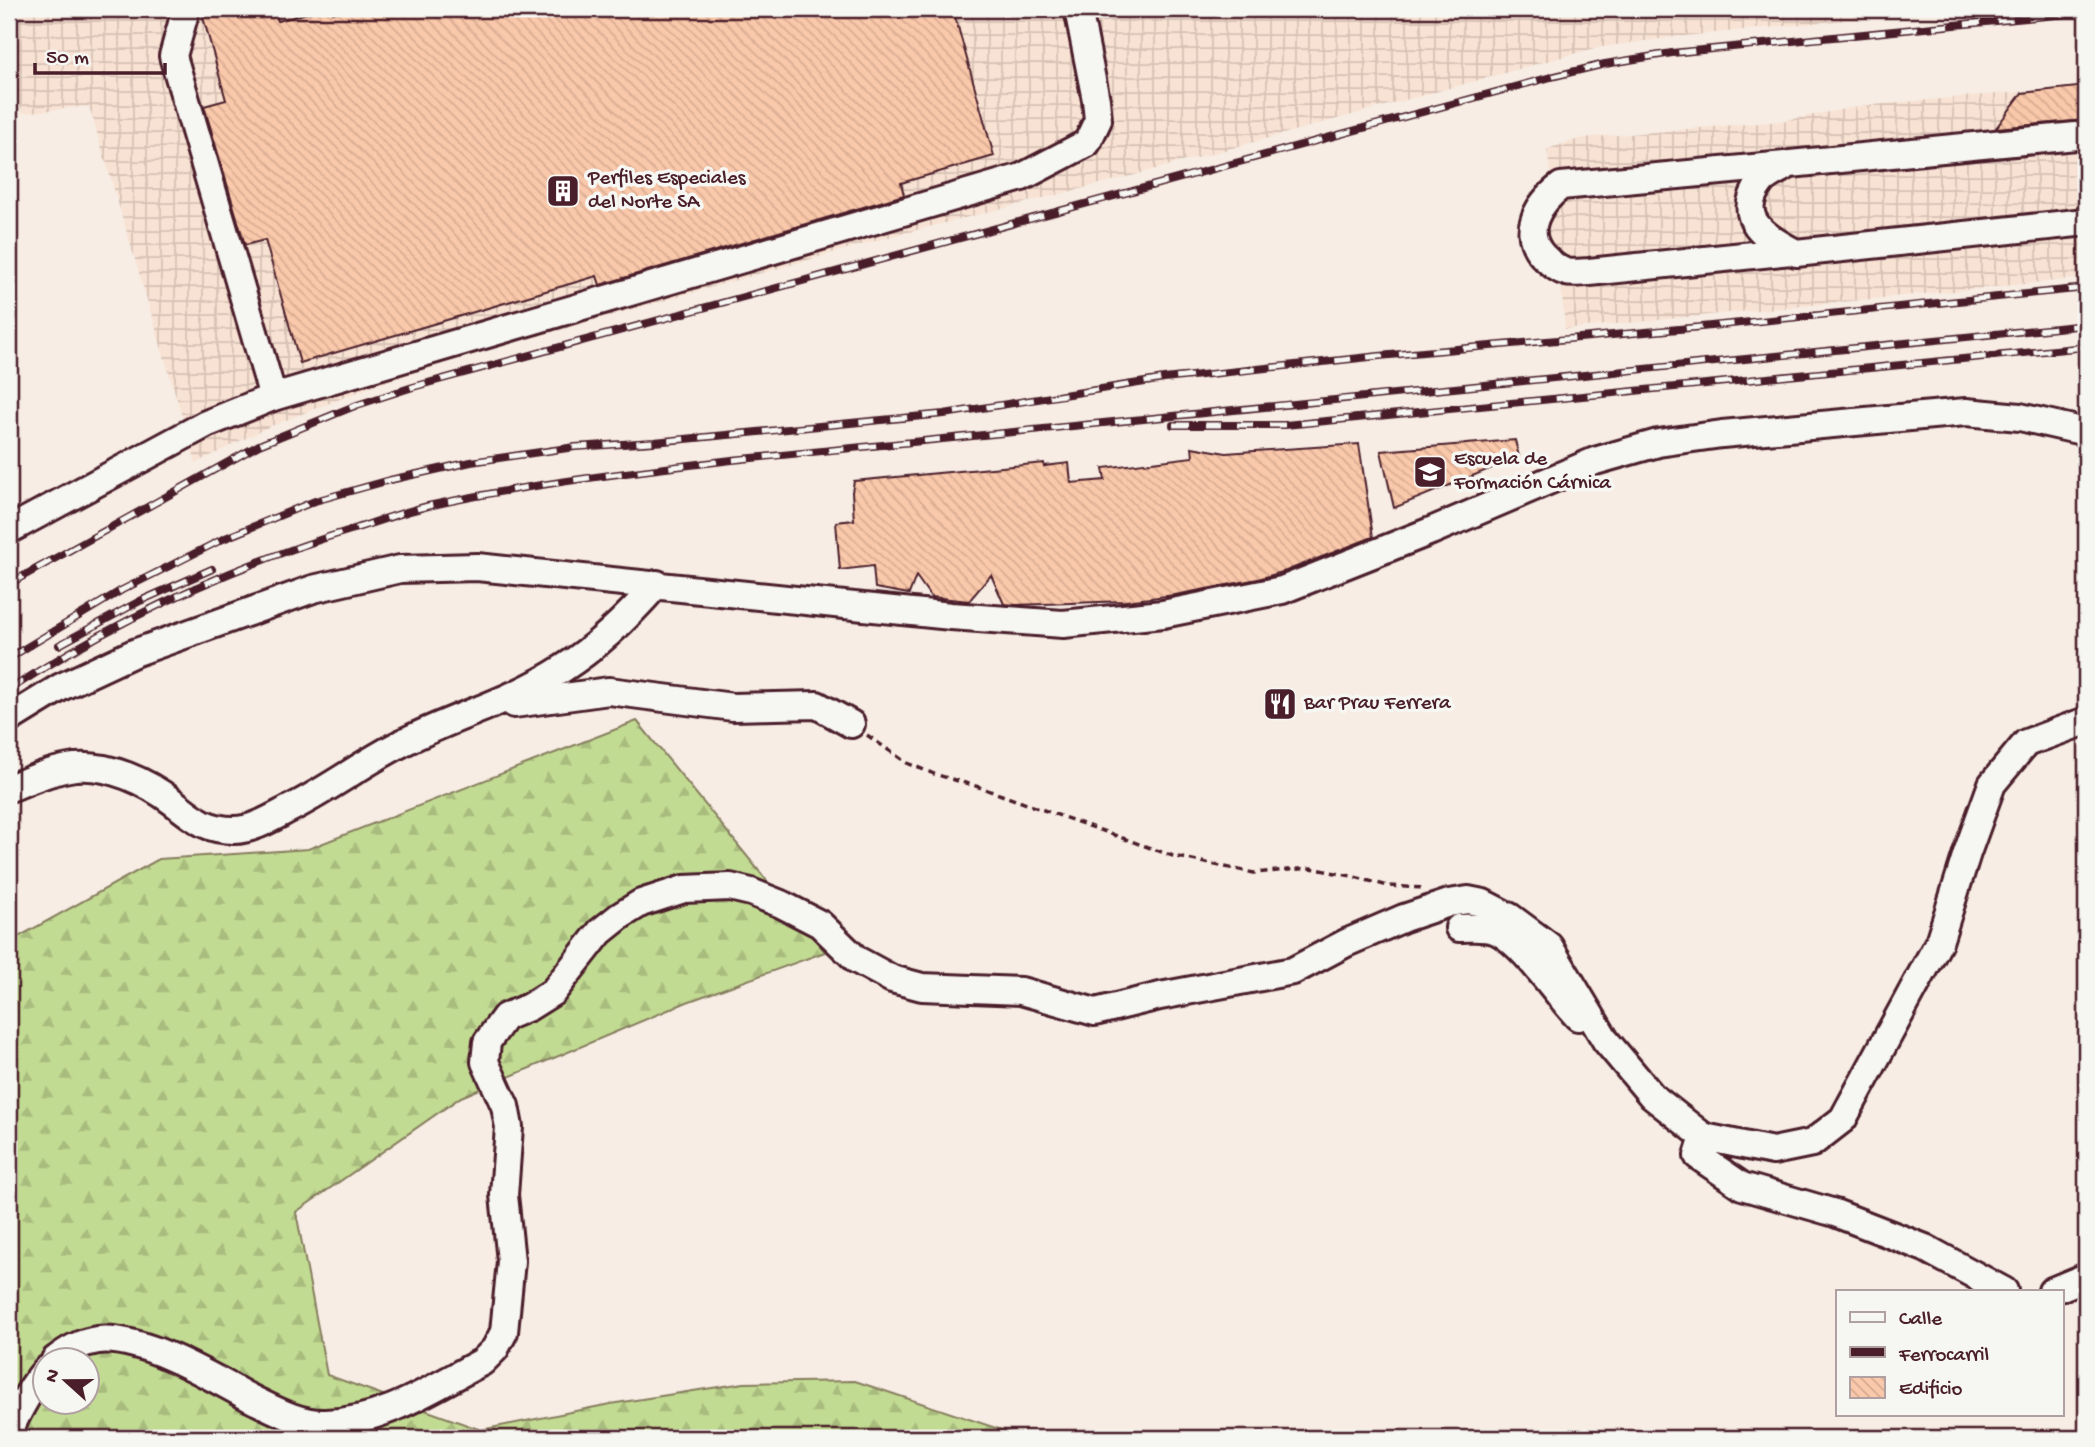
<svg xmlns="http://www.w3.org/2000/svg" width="2095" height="1447" font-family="'Gochi Hand',sans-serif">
	<defs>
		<pattern id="industrial-grid" width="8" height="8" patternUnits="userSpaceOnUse" patternTransform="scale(1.75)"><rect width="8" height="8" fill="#f8e2d3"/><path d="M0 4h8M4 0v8" fill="none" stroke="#d6c1b5"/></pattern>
		<pattern id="forest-firs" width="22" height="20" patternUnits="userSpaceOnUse" patternTransform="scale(1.75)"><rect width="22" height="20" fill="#c2db92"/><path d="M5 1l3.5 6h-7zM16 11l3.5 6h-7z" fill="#a8bc7e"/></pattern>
		<pattern id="building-back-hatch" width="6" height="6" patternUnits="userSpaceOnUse" patternTransform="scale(1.75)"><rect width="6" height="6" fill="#fac8aa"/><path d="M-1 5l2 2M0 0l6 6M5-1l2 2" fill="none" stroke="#d8ab92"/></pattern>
	</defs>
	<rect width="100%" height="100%" fill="#f7ede4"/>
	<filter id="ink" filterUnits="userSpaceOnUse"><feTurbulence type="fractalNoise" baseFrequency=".0143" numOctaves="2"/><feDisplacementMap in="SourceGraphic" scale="14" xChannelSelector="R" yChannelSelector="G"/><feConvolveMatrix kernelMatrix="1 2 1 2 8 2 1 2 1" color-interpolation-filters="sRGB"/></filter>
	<g filter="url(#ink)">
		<!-- industrial -->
		<g fill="url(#industrial-grid)">
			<polygon points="33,9 1957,9 1674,37 1595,48 1120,179 889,237 489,350 378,384 266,428 196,463 89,106 23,113 9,79 9,23"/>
			<polygon points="2086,86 2086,278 1565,329 1561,283 1525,225 1551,177 1547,149 1582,138 1782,121 1861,106"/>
		</g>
		<!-- forest -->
		<path fill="url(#forest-firs)" stroke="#867d5e" stroke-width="2" fill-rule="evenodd" d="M637 721 825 952 687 1002 461 1097 296 1212 327 1375 481 1430 610 1404 744 1383 855 1381 1026 1438H9V942L159 859 308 849ZM46 1360H88V1402H46Z"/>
		<!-- building -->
		<g fill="url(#building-back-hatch)" stroke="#4a1f2b" stroke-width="2">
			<polygon points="231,9 274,9 278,21 322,9 332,9 333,13 348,9 953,9 994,156 901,183 904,195 600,285 597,276 300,363 265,240 245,245 204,106 226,100 203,17"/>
			<polygon points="2086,86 2086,120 1996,128 2022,93"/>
			<polygon points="1515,440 1519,457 1394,508 1381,451"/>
			<polygon points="1359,444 1373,537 1286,571 1258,579 1175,595 1126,601 1016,605 1004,604 991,575 969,601 931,597 916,576 909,594 875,588 873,566 840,570 836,522 854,520 852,492 854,481 1044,463 1044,466 1069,463 1071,483 1105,480 1103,468 1193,457 1192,447 1226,453"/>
		</g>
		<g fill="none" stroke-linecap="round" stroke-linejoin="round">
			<defs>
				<g id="minor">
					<polyline points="186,9 173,56 273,397"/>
					<path d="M2086 135 1790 164C1781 169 1767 175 1761 182 1733 219 1767 238 1796 253L2086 222"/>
					<path d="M1785 165 1561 186C1539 203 1520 231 1543 256 1549 262 1558 270 1566 272 1573 274 1582 272 1589 272L1791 251"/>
					<polyline points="9,530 206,424 273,397 1022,177 1087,143 1098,120 1096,100 1078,9"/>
					<polyline points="514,704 609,691 733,707 817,705 851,724"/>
					<polyline points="9,719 61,687 134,653 313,589 400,569 477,567 951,616 1063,624 1163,614 1282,590 1431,531 1595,461 1658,443 1722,434 1966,412 2020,417 2086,432"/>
					<path d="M9 788C30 780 52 770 75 767 109 764 147 782 173 802 194 818 206 830 234 830 254 830 275 816 293 807 334 786 371 757 412 738 462 714 516 699 562 669 597 647 630 615 657 584"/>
					<path d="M1459 928C1472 928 1485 926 1497 931 1524 944 1556 994 1578 1017"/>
					<polyline points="2004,1291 1925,1248 1835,1213 1742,1186 1698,1156 1704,1137 1773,1151 1812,1143 1843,1119 1939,942 1967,853 1992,784 2026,743 2086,721"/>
					<polyline points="2052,1291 2086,1277"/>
					<path d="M55 1360C68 1350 81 1342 98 1340 141 1335 212 1377 250 1398 273 1409 299 1424 325 1423 383 1422 432 1388 482 1362L495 1349 504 1332 511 1261 504 1195 509 1127 505 1106 485 1062 487 1042 505 1017 529 1007 553 992 600 932 620 916 641 903 684 889 730 887 751 892 781 904 820 924 857 960 892 979 922 987 1021 991 1095 1012 1160 996 1293 971 1346 943 1404 918 1449 903 1468 900 1483 903 1510 917 1549 946 1606 1041 1652 1096 1704 1137"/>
					<path d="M9 1431C19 1409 30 1388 46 1370"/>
				</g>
			</defs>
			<!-- minor casing -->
			<use href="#minor" stroke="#4a1f2b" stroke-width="32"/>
			<!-- path -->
			<polyline stroke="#4a1f2b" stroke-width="3.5" stroke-dasharray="7 5" stroke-linecap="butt" points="867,735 907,763 934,774 979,787 1173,856 1254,873 1311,868 1351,876 1388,886 1425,888"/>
			<!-- minor -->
			<use href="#minor" stroke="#f6f6f2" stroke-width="26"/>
			<defs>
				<g id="rail">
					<polyline points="1173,425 1285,425 2086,347"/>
					<polyline points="9,584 259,445 357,405 413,387 1551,77 1605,64 1672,53 2086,12"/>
					<polyline points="59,645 140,601 212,569"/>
					<polyline points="9,658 122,590 223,539 315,501 390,480 471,462 575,447 654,442 944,414 1164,379 1379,356 1701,327 2086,288"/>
					<path d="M9 690C117 619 234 565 357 528 381 520 404 512 428 506 529 484 630 472 732 460L2086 325"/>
				</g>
			</defs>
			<!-- rail casing -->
			<use href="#rail" stroke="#4a1f2b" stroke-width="8"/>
			<!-- rail -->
			<use href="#rail" stroke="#f6f6f2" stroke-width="5" stroke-dasharray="16" stroke-linecap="butt"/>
		</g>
	</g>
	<!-- icons -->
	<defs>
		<symbol id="building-square" viewBox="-11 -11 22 22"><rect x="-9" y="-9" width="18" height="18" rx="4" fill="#4a1f2b" stroke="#f6f6f2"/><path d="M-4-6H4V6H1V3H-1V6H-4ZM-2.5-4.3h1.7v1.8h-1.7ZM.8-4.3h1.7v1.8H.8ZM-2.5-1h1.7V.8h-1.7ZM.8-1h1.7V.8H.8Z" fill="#fff"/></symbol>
		<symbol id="university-square" viewBox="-11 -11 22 22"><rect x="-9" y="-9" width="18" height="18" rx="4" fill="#4a1f2b" stroke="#f6f6f2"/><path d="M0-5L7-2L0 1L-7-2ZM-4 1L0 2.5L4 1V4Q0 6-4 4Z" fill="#fff"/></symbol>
		<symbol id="restaurant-square" viewBox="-11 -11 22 22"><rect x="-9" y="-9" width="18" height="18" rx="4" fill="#4a1f2b" stroke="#f6f6f2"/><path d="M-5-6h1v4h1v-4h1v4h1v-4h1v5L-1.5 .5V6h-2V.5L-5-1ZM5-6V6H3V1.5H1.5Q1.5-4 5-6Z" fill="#fff"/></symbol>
	</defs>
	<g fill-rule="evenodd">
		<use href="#building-square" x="544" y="172" width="38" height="38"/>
		<use href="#university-square" x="1411" y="453" width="38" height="38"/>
		<use href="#restaurant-square" x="1261" y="685" width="38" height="38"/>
	</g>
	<g text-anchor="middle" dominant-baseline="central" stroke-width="7" stroke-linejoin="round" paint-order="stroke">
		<!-- poi labels -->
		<g font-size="21" fill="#4a1f2b" stroke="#f6f6f2" text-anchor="start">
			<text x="588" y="179">Perfiles Especiales<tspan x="588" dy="24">del Norte SA</tspan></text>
			<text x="1454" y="460">Escuela de<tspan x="1454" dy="24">Formación Cárnica</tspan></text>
			<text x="1304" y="704">Bar Prau Ferrera</text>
		</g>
	</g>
	<!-- margin -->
	<rect width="2095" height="1447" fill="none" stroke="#f6f6f2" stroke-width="35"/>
	<rect x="18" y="18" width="2060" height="1412" fill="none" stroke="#4a1f2b" stroke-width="2.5" filter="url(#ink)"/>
	<!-- legend -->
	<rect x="1836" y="1290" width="228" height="126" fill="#f6f6f2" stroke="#b1a0a2" stroke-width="2"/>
	<rect x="1850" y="1312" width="35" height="10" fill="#f6f6f2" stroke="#b1a0a2" stroke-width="2"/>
	<text x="1899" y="1324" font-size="21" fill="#4a1f2b">Calle</text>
	<rect x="1850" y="1347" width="35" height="10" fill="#4a1f2b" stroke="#b1a0a2" stroke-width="2"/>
	<text x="1899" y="1360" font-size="21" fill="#4a1f2b">Ferrocarril</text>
	<rect x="1850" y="1377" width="35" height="21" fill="url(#building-back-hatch)" stroke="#b1a0a2" stroke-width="2"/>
	<text x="1899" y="1394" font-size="21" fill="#4a1f2b">Edificio</text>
	<!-- north arrow -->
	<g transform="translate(66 1381) rotate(291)"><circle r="33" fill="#f6f6f2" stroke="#b1a0a2" stroke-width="2"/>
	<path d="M0-5L12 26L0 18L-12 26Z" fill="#4a1f2b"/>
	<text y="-10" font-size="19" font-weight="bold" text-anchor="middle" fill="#4a1f2b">N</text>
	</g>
	<!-- scale -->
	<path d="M35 63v10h130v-10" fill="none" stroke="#4a1f2b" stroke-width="3.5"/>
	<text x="46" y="63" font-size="21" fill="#4a1f2b" stroke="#f6f6f2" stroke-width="5" paint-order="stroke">50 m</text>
</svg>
